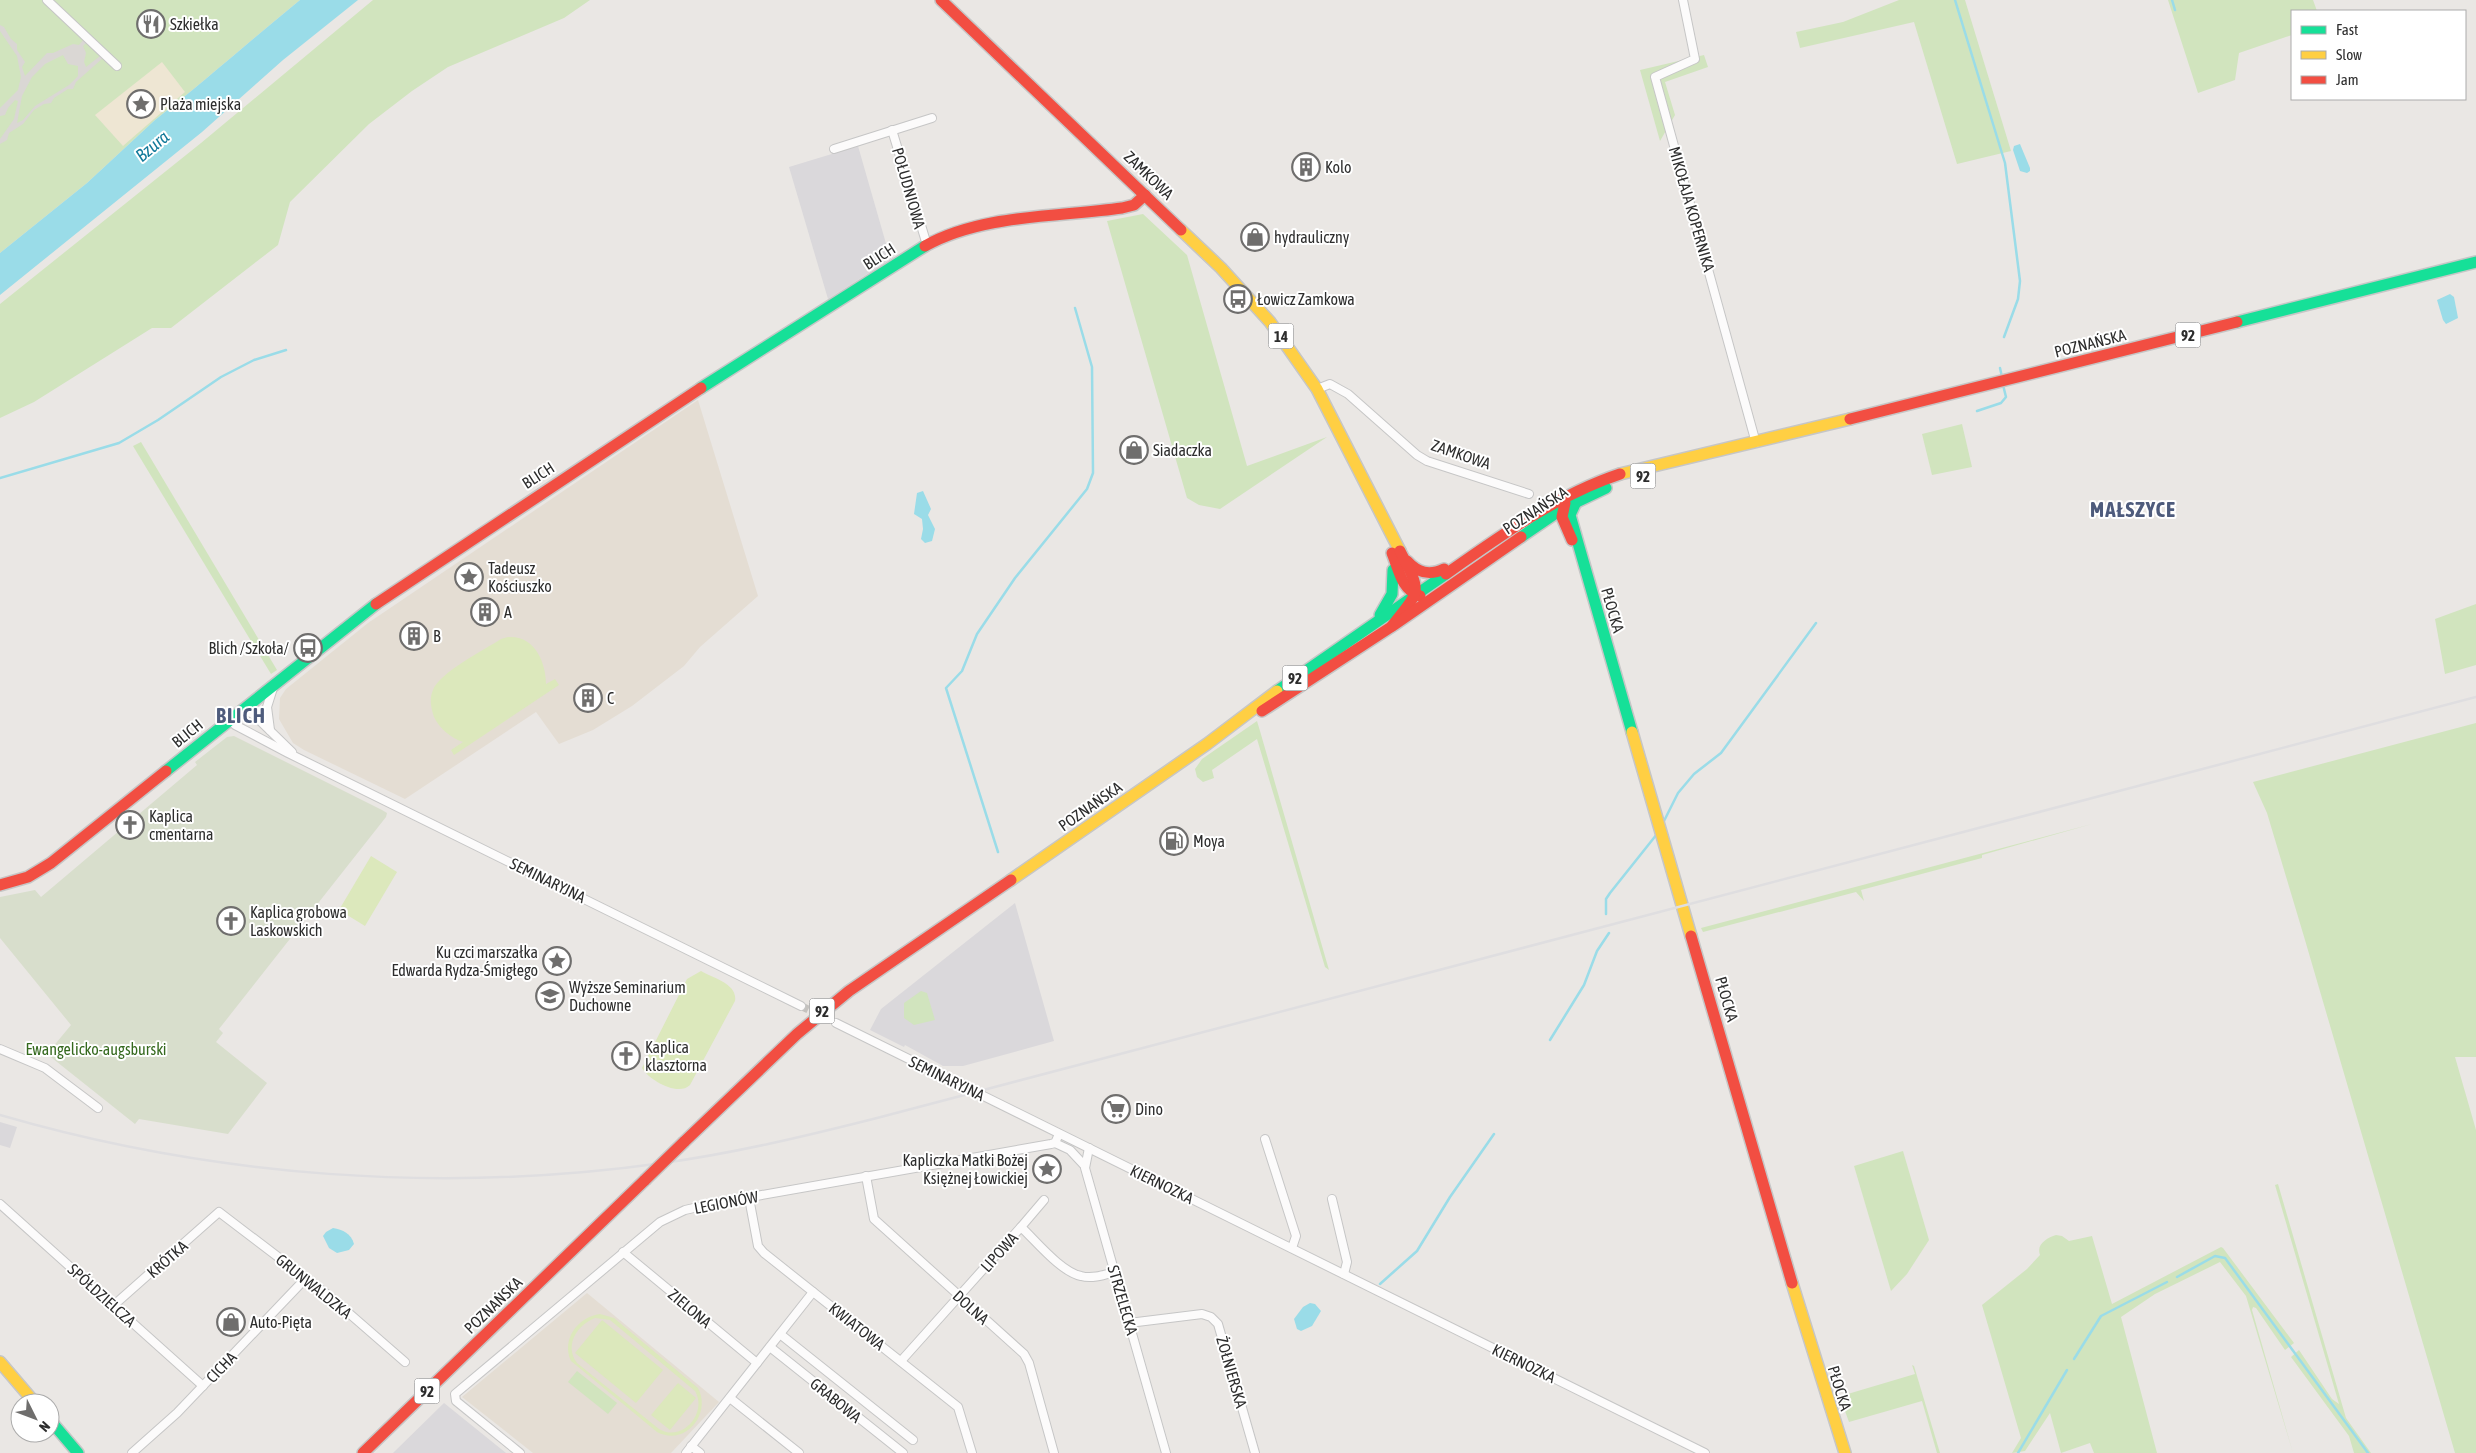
<svg xmlns="http://www.w3.org/2000/svg" width="2476" height="1453" font-family="'Asap Condensed',sans-serif">
	<rect width="100%" height="100%" fill="#eae7e4"/>
	<!-- industrial -->
	<g fill="#dad8db">
		<polygon points="858,146 889,254 894,257 828,299 789,167"/>
		<polygon points="1015,903 1054,1041 963,1066 943,1066 905,1045 904,1047 870,1030 881,1009"/>
		<polygon points="0,1122 17,1127 10,1148 0,1145"/>
		<polygon points="444,1403 506,1453 393,1453"/>
	</g>
	<!-- education -->
	<g fill="#e4ddd3">
		<polygon points="698,400 758,596 700,647 684,666 632,706 593,730 559,744 536,712 405,799 304,750 293,743 279,719 280,698 286,689 368,623"/>
		<polygon points="587,1293 719,1402 671,1453 533,1453 462,1397"/>
	</g>
	<!-- green -->
	<g fill="#d1e4be">
		<path d="M0 0H300C252 39 203 83 155 120L87 183 0 253Z"/>
		<polygon points="373,0 590,0 564,18 448,67 412,91 369,124 290,202 278,245 171,328 152,328 34,402 0,418 0,304 201,143"/>
		<polygon points="1899,0 1965,0 2011,151 1957,164 1914,22 1800,48 1796,32 1843,22"/>
		<polygon points="2168,0 2313,0 2317,11 2292,11 2292,35 2239,53 2235,80 2198,93"/>
		<polygon points="1704,55 1708,67 1665,82 1675,115 1660,141 1640,70"/>
		<polygon points="1143,214 1187,255 1247,466 1327,437 1220,509 1199,505 1187,498 1107,221"/>
		<polygon points="1962,424 1972,467 1932,475 1922,434"/>
		<polygon points="141,442 277,670 271,674 133,446"/>
		<polygon points="2476,604 2476,665 2445,674 2435,619"/>
		<polygon points="1257,721 1260,731 1329,970 1325,967 1257,739 1212,770 1214,778 1203,782 1197,777 1195,769 1202,759"/>
		<polygon points="2476,723 2476,1057 2455,1057 2476,1130 2476,1453 2455,1453 2305,940 2267,813 2253,782"/>
		<polygon points="2092,824 1982,855 1982,858 1861,890 1864,901 1856,892 1703,932 1701,928"/>
		<polygon points="921,991 927,993 935,1020 914,1025 904,1018 904,1003"/>
		<polygon points="1903,1151 1929,1240 1907,1274 1891,1291 1854,1166"/>
		<polygon points="2278,1184 2346,1418 2371,1453 2354,1453 2349,1436 2291,1357 2299,1350 2332,1399 2339,1404 2275,1185"/>
		<path d="M2056 1235 2062 1236 2069 1241 2092 1236 2112 1304 2221 1247 2223 1248 2294 1343 2285 1350 2256 1308 2253 1307 2252 1310 2293 1453 2246 1296 2220 1262 2155 1294 2121 1317 2157 1453H2094L2090 1443 2061 1453 2050 1413 2025 1451 2012 1453 2021 1438 1982 1305 2027 1269 2040 1255C2036 1244 2047 1238 2056 1235Z"/>
		<polygon points="1912,1365 1914,1366 1940,1453 1937,1453 1922,1401 1849,1422 1841,1400 1841,1396 1915,1374"/>
		<polygon points="577,1371 617,1403 608,1414 568,1382"/>
	</g>
	<!-- sand -->
	<polygon fill="#eee6d3" points="162,62 185,92 123,146 95,115"/>
	<!-- cemetery -->
	<polygon fill="#d8decc" points="234,736 382,810 387,813 386,817 219,1029 223,1033 216,1042 267,1083 228,1134 139,1119 135,1124 47,1054 71,1025 0,938 0,897 35,890 41,897 197,765 195,762 227,737"/>
	<!-- pitch -->
	<g fill="#dce8bc" fill-rule="evenodd">
		<path d="M508 637C535 635 546 663 546 684L555 679 559 685 454 755 451 750 463 742C451 738 439 728 434 717 431 708 429 699 433 690 439 673 484 650 501 639Z"/>
		<polygon points="371,856 397,872 365,926 339,910"/>
		<path d="M701 971C713 978 738 984 735 1001L690 1085C678 1097 649 1080 642 1068L687 979Z"/>
		<path d="M600 1314 614 1318 698 1388C712 1414 685 1447 657 1432L571 1361C561 1339 578 1317 600 1314ZM595 1318 610 1320 695 1391C708 1413 682 1443 659 1429L577 1363C564 1345 577 1325 595 1318Z"/>
		<polygon points="602,1320 663,1370 636,1403 575,1353"/>
		<polygon points="678,1383 696,1398 670,1430 651,1415"/>
	</g>
	<!-- plaza -->
	<path fill="#dad7d4" fill-rule="evenodd" d="M0 25 4 27 11 39 17 44V50L25 62 22 67 25 76 47 53H53L73 44 79 45 84 39 87 42 83 46 86 53 84 62 86 67 100 56 103 58 76 82 73 89H68L54 98 51 103 44 104 34 110 23 124 9 133 7 140 0 144V139L14 119 18 101 15 100 8 108 5 115 0 116V108L18 90 21 77 17 56 0 31ZM63 55 68 64 78 66V76L69 85 35 106 23 120 17 123 22 96 32 77 45 64Z"/>
	<!-- water -->
	<g fill="#9adce8">
		<path d="M300 0H358L283 60 202 132 0 295V253L87 183 155 120C203 83 252 39 300 0Z"/>
		<polygon points="2020,144 2030,168 2030,171 2027,173 2020,171 2013,150 2014,146"/>
		<polygon points="2450,294 2454,297 2458,318 2446,324 2443,320 2437,300"/>
		<polygon points="923,491 931,509 928,515 935,529 932,541 925,543 921,539 923,529 922,519 914,514 917,493"/>
		<path d="M333 1228C343 1230 351 1233 354 1244L349 1250 337 1253 329 1248 323 1236 326 1232Z"/>
		<polygon points="1310,1303 1315,1304 1321,1311 1312,1326 1301,1331 1297,1329 1294,1319 1303,1307"/>
	</g>
	<g fill="none" stroke-linecap="round" stroke-linejoin="round">
		<!-- stream -->
		<g stroke="#9adce8" stroke-width="2.5">
			<polyline points="1955,0 2005,163 2020,281 2018,299 2004,337"/>
			<polyline points="2172,0 2175,10"/>
			<polyline points="2000,368 2002,377"/>
			<polyline points="1977,411 2001,403 2006,397 2003,385"/>
			<polyline points="0,478 119,443 158,420 221,377 254,360 286,350"/>
			<polyline points="1662,825 1678,793 1694,774 1721,753 1816,623"/>
			<polyline points="998,852 946,688 962,671 977,634 1015,578 1087,489 1093,473 1092,367 1075,308"/>
			<polyline points="1606,914 1606,899 1610,893 1657,834"/>
			<polyline points="1550,1040 1584,985 1597,951 1609,933"/>
			<polyline points="2177,1277 2215,1256 2225,1258 2368,1453"/>
			<polyline points="1380,1284 1417,1251 1450,1197 1494,1134"/>
			<polyline points="2074,1359 2101,1316 2167,1282"/>
			<polyline points="2018,1453 2067,1370"/>
		</g>
		<!-- street-tunnel -->
		<polyline stroke="#c4c2bf" stroke-width="8" stroke-dasharray="8 4" stroke-linecap="butt" points="801,1006 836,1023"/>
		<defs>
			<g id="street">
				<polyline points="47,0 117,66"/>
				<polyline points="1683,0 1695,59 1655,77 1756,443"/>
				<polyline points="892,130 927,245"/>
				<polyline points="834,149 932,118"/>
				<polyline points="1317,389 1330,384 1348,394 1417,455 1427,461 1529,494"/>
				<polyline points="243,708 254,715 292,752"/>
				<polyline points="230,719 235,725 288,753 801,1006"/>
				<polyline points="270,730 267,707 273,688"/>
				<polyline points="836,1023 1705,1453"/>
				<polyline points="0,1049 45,1068 98,1108"/>
				<polyline points="1265,1139 1296,1236 1292,1248"/>
				<polyline points="1055,1143 1070,1150 1084,1165"/>
				<polyline points="1089,1148 1085,1168 1166,1453"/>
				<polyline points="866,1176 874,1219 1024,1354 1029,1363 1054,1453"/>
				<polyline points="749,1198 758,1246 764,1253 958,1407 972,1453"/>
				<polyline points="1332,1199 1347,1262 1344,1274"/>
				<polyline points="0,1204 203,1386"/>
				<polyline points="1021,1227 1044,1200"/>
				<polyline points="623,1252 757,1363"/>
				<polyline points="114,1305 219,1212 328,1295 405,1362"/>
				<polyline points="1129,1323 1202,1314 1211,1317 1218,1324 1255,1453"/>
				<polyline points="780,1334 913,1440"/>
				<polyline points="770,1347 903,1453"/>
				<path d="M901 1361 1021 1227C1036 1241 1061 1272 1081 1276 1092 1279 1104 1275 1115 1272"/>
				<polyline points="730,1398 799,1453"/>
				<polyline points="691,1446 700,1453"/>
				<polyline points="132,1453 177,1413 306,1278"/>
				<polyline points="520,1453 456,1401 455,1394 660,1222 685,1210 711,1204 1051,1144 1055,1143 1059,1134"/>
				<polyline points="686,1453 813,1292"/>
			</g>
			<g id="fast">
				<polyline points="2237,322 2476,262"/>
				<polyline points="701,388 925,246"/>
				<polyline points="1576,502 1570,515 1632,732"/>
				<polyline points="1521,537 1562,509 1606,488"/>
				<polyline points="1380,615 1392,594 1393,570"/>
				<polyline points="1277,691 1446,574"/>
				<polyline points="166,771 376,604"/>
				<polyline points="50,1420 78,1453"/>
			</g>
			<g id="slow">
				<polyline points="1181,230 1221,268 1270,322 1317,389 1400,551"/>
				<polyline points="1620,474 1850,419"/>
				<polyline points="1632,732 1691,936"/>
				<polyline points="1011,880 1207,744 1277,691"/>
				<polyline points="1792,1283 1845,1453"/>
				<polyline points="0,1362 35,1403"/>
			</g>
			<g id="jam">
				<polyline points="941,0 1181,230"/>
				<path d="M925 246C982 214 1058 217 1122 208L1134 205 1145 195"/>
				<polyline points="1850,419 2237,322"/>
				<polyline points="1565,503 1562,517 1572,540"/>
				<path d="M1392 553C1399 570 1401 589 1420 596"/>
				<path d="M1407 561C1418 573 1429 576 1444 569"/>
				<path d="M1446 574C1500 536 1557 495 1620 474"/>
				<polyline points="376,604 701,388"/>
				<path d="M1392 626C1421 589 1422 594 1400 551"/>
				<polyline points="1262,711 1394,625 1521,537"/>
				<polyline points="0,885 28,877 51,863 166,771"/>
				<polyline points="1691,936 1792,1283"/>
				<polyline points="684,1142 797,1034 849,991 1011,880"/>
				<polyline points="363,1453 645,1180"/>
			</g>
		</defs>
		<!-- street casing -->
		<use href="#street" stroke="#c6c6c6" stroke-width="10"/>
		<!-- fast casing -->
		<use href="#fast" stroke="#c6c6c6" stroke-width="14"/>
		<!-- slow casing -->
		<use href="#slow" stroke="#c6c6c6" stroke-width="14"/>
		<!-- jam casing -->
		<use href="#jam" stroke="#c6c6c6" stroke-width="14"/>
		<!-- street -->
		<use href="#street" stroke="#fcfbfb" stroke-width="8"/>
		<!-- fast -->
		<use href="#fast" stroke="#16e098" stroke-width="11"/>
		<!-- slow -->
		<use href="#slow" stroke="#ffcf43" stroke-width="11"/>
		<!-- jam -->
		<use href="#jam" stroke="#f24e42" stroke-width="11"/>
		<!-- rail -->
		<path stroke="#dfdee0" stroke-width="2.5" d="M0 1115C213 1177 442 1194 663 1163 735 1153 806 1136 877 1118L2476 697"/>
		<defs>
			<polyline id="jam-bridge" points="645,1180 684,1142"/>
		</defs>
		<!-- jam-bridge casing -->
		<use href="#jam-bridge" stroke="#c6c4c3" stroke-width="14" stroke-linecap="butt"/>
		<!-- jam-bridge -->
		<use href="#jam-bridge" stroke="#f24e42" stroke-width="11"/>
	</g>
	<!-- icons -->
	<defs>
		<symbol id="restaurant-ring" viewBox="-11 -11 22 22"><circle r="9.5" fill="#fff" stroke="#6f6e6d" stroke-width="1.5"/><path d="M-5-6h1v4h1v-4h1v4h1v-4h1v5L-1.5 .5V6h-2V.5L-5-1ZM5-6V6H3V1.5H1.5Q1.5-4 5-6Z" fill="#6f6e6d"/></symbol>
		<symbol id="sight-ring" viewBox="-11 -11 22 22"><circle r="9.5" fill="#fff" stroke="#6f6e6d" stroke-width="1.5"/><path d="M0-6L1.8-2.2L6-1.7L2.9 1.2L3.7 5.4L0 3.3L-3.7 5.4L-2.9 1.2L-6-1.7L-1.8-2.2Z" fill="#6f6e6d"/></symbol>
		<symbol id="building-ring" viewBox="-11 -11 22 22"><circle r="9.5" fill="#fff" stroke="#6f6e6d" stroke-width="1.5"/><path d="M-4-6H4V6H1V3H-1V6H-4ZM-2.5-4.3h1.7v1.8h-1.7ZM.8-4.3h1.7v1.8H.8ZM-2.5-1h1.7V.8h-1.7ZM.8-1h1.7V.8H.8Z" fill="#6f6e6d"/></symbol>
		<symbol id="shop-ring" viewBox="-11 -11 22 22"><circle r="9.5" fill="#fff" stroke="#6f6e6d" stroke-width="1.5"/><path d="M-5-2.5h2.3a2.7 3.5 0 0 1 5.4 0H5L5.5 6h-11ZM-1.5-2.5h3a1.5 2.3 0 0 0-3 0Z" fill="#6f6e6d"/></symbol>
		<symbol id="bus-ring" viewBox="-11 -11 22 22"><circle r="9.5" fill="#fff" stroke="#6f6e6d" stroke-width="1.5"/><path d="M-5-6H5V4H4V6H2V4H-2V6H-4V4H-5ZM-3.5-4V0h7V-4ZM-3.5 1.2v1.5H-2V1.2ZM2 1.2v1.5H3.5V1.2Z" fill="#6f6e6d"/></symbol>
		<symbol id="church-ring" viewBox="-11 -11 22 22"><circle r="9.5" fill="#fff" stroke="#6f6e6d" stroke-width="1.5"/><path d="M-1.2-6h2.4v3.5h3.3v2.4h-3.3V6h-2.4V-.1h-3.3v-2.4h3.3Z" fill="#6f6e6d"/></symbol>
		<symbol id="fuel-ring" viewBox="-11 -11 22 22"><circle r="9.5" fill="#fff" stroke="#6f6e6d" stroke-width="1.5"/><path d="M-5.5-6h7V0h2V4h1.3V-2.5L3-4.5l.8-.8L6-3V5H2.5V1h-1V6h-7ZM-4.2-4.7v3.2H.2V-4.7Z" fill="#6f6e6d"/></symbol>
		<symbol id="university-ring" viewBox="-11 -11 22 22"><circle r="9.5" fill="#fff" stroke="#6f6e6d" stroke-width="1.5"/><path d="M0-5L7-2L0 1L-7-2ZM-4 1L0 2.5L4 1V4Q0 6-4 4Z" fill="#6f6e6d"/></symbol>
		<symbol id="supermarket-ring" viewBox="-11 -11 22 22"><circle r="9.5" fill="#fff" stroke="#6f6e6d" stroke-width="1.5"/><path d="M-6-5.5h2.5l.6 2H6L4.5 2H-2.5L-4.4-4H-6ZM-1.5 3.2a1.3 1.3 0 1 0 .1 0ZM3 3.2a1.3 1.3 0 1 0 .1 0Z" fill="#6f6e6d"/></symbol>
	</defs>
	<g fill-rule="evenodd">
		<use href="#restaurant-ring" x="135" y="8" width="32" height="32"/>
		<use href="#sight-ring" x="125" y="88" width="32" height="32"/>
		<use href="#building-ring" x="1290" y="151" width="32" height="32"/>
		<use href="#shop-ring" x="1239" y="221" width="32" height="32"/>
		<use href="#bus-ring" x="1222" y="283" width="32" height="32"/>
		<use href="#shop-ring" x="1118" y="434" width="32" height="32"/>
		<use href="#sight-ring" x="453" y="561" width="32" height="32"/>
		<use href="#building-ring" x="469" y="596" width="32" height="32"/>
		<use href="#building-ring" x="398" y="620" width="32" height="32"/>
		<use href="#bus-ring" x="292" y="632" width="32" height="32"/>
		<use href="#building-ring" x="572" y="682" width="32" height="32"/>
		<use href="#church-ring" x="114" y="809" width="32" height="32"/>
		<use href="#fuel-ring" x="1158" y="825" width="32" height="32"/>
		<use href="#church-ring" x="215" y="905" width="32" height="32"/>
		<use href="#sight-ring" x="541" y="945" width="32" height="32"/>
		<use href="#university-ring" x="534" y="980" width="32" height="32"/>
		<use href="#church-ring" x="610" y="1040" width="32" height="32"/>
		<use href="#supermarket-ring" x="1100" y="1093" width="32" height="32"/>
		<use href="#sight-ring" x="1031" y="1153" width="32" height="32"/>
		<use href="#shop-ring" x="215" y="1306" width="32" height="32"/>
	</g>
	<g text-anchor="middle" dominant-baseline="central" stroke-width="4" stroke-linejoin="round" paint-order="stroke">
		<!-- shield labels -->
		<g fill="#fff" stroke="#6c6c6c" stroke-width="1">
			<rect x="2175.5" y="322.5" width="25" height="25" rx="4"/>
			<rect x="1268.5" y="323.5" width="25" height="25" rx="4"/>
			<rect x="1630.5" y="463.5" width="25" height="25" rx="4"/>
			<rect x="1282.5" y="665.5" width="25" height="25" rx="4"/>
			<rect x="809.5" y="998.5" width="25" height="25" rx="4"/>
			<rect x="414.5" y="1378.5" width="25" height="25" rx="4"/>
		</g>
		<g font-size="15" font-weight="bold" fill="#2d2d2d">
			<text x="2188" y="335">92</text>
			<text x="1281" y="336">14</text>
			<text x="1643" y="476">92</text>
			<text x="1295" y="678">92</text>
			<text x="822" y="1011">92</text>
			<text x="427" y="1391">92</text>
		</g>
		<!-- poi labels -->
		<g font-size="16" fill="#2d2d2d" stroke="#fff" text-anchor="start">
			<text x="170" y="24">Szkiełka</text>
			<text x="160" y="104">Plaża miejska</text>
			<text x="1325" y="167">Kolo</text>
			<text x="1274" y="237">hydrauliczny</text>
			<text x="1257" y="299">Łowicz Zamkowa</text>
			<text x="1153" y="450">Siadaczka</text>
			<text x="488" y="568">Tadeusz<tspan x="488" dy="18">Kościuszko</tspan></text>
			<text x="504" y="612">A</text>
			<text x="433" y="636">B</text>
			<text x="289" y="648" text-anchor="end">Blich /Szkoła/</text>
			<text x="607" y="698">C</text>
			<text x="149" y="816">Kaplica<tspan x="149" dy="18">cmentarna</tspan></text>
			<text x="1193" y="841">Moya</text>
			<text x="250" y="912">Kaplica grobowa<tspan x="250" dy="18">Laskowskich</tspan></text>
			<text x="538" y="952" text-anchor="end">Ku czci marszałka<tspan x="538" dy="18">Edwarda Rydza-Śmigłego</tspan></text>
			<text x="569" y="987">Wyższe Seminarium<tspan x="569" dy="18">Duchowne</tspan></text>
			<text x="645" y="1047">Kaplica<tspan x="645" dy="18">klasztorna</tspan></text>
			<text x="1135" y="1109">Dino</text>
			<text x="1028" y="1160" text-anchor="end">Kapliczka Matki Bożej<tspan x="1028" dy="18">Księżnej Łowickiej</tspan></text>
			<text x="250" y="1322">Auto-Pięta</text>
		</g>
		<!-- street labels -->
		<g font-size="16" fill="#2d2d2d" stroke="#fff">
			<text transform="translate(1149 175) rotate(44)">ZAMKOWA</text>
			<text transform="translate(909 188) rotate(74)">POŁUDNIOWA</text>
			<text transform="translate(1692 209) rotate(74)">MIKOŁAJA KOPERNIKA</text>
			<text transform="translate(879 256) rotate(-33)">BLICH</text>
			<text transform="translate(2090 343) rotate(-14)">POZNAŃSKA</text>
			<text transform="translate(1461 454) rotate(19)">ZAMKOWA</text>
			<text transform="translate(538 475) rotate(-33)">BLICH</text>
			<text transform="translate(1535 510) rotate(-33)">POZNAŃSKA</text>
			<text transform="translate(1613 610) rotate(74)">PŁOCKA</text>
			<text transform="translate(187 733) rotate(-39)">BLICH</text>
			<text transform="translate(1090 806) rotate(-35)">POZNAŃSKA</text>
			<text transform="translate(548 880) rotate(26)">SEMINARYJNA</text>
			<text transform="translate(1727 999) rotate(74)">PŁOCKA</text>
			<text transform="translate(947 1078) rotate(26)">SEMINARYJNA</text>
			<text transform="translate(1162 1184) rotate(26)">KIERNOZKA</text>
			<text transform="translate(726 1202) rotate(-11)">LEGIONÓW</text>
			<text transform="translate(999 1252) rotate(-48)">LIPOWA</text>
			<text transform="translate(167 1259) rotate(-41)">KRÓTKA</text>
			<text transform="translate(314 1286) rotate(39)">GRUNWALDZKA</text>
			<text transform="translate(102 1295) rotate(42)">SPÓŁDZIELCZA</text>
			<text transform="translate(1123 1300) rotate(74)">STRZELECKA</text>
			<text transform="translate(493 1305) rotate(-44)">POZNAŃSKA</text>
			<text transform="translate(971 1307) rotate(42)">DOLNA</text>
			<text transform="translate(690 1308) rotate(40)">ZIELONA</text>
			<text transform="translate(857 1326) rotate(38)">KWIATOWA</text>
			<text transform="translate(1524 1363) rotate(26)">KIERNOZKA</text>
			<text transform="translate(221 1367) rotate(-46)">CICHA</text>
			<text transform="translate(1232 1372) rotate(74)">ŻOŁNIERSKA</text>
			<text transform="translate(1840 1388) rotate(73)">PŁOCKA</text>
			<text transform="translate(836 1400) rotate(39)">GRABOWA</text>
		</g>
		<!-- park labels -->
		<g font-size="16" fill="#35691e" stroke="#fff">
			<text x="96" y="1049">Ewangelicko-augsburski</text>
		</g>
		<!-- water labels -->
		<g font-size="18" font-style="italic" fill="#137a9a" stroke="#fff">
			<text transform="translate(152 146) rotate(-40)">Bzura</text>
		</g>
		<!-- district labels -->
		<g font-size="21" font-weight="bold" letter-spacing="1" fill="#4e5b7c" stroke="#fff">
			<text x="2133" y="509">MAŁSZYCE</text>
			<text x="241" y="715">BLICH</text>
		</g>
	</g>
	<!-- legend -->
	<rect x="2291" y="10" width="175" height="90" fill="#ffffff" stroke="#ababab"/>
	<rect x="2301" y="26" width="25" height="8" fill="#16e098" stroke="#ababab"/>
	<text x="2336" y="35" font-size="15" fill="#2d2d2d">Fast</text>
	<rect x="2301" y="51" width="25" height="8" fill="#ffcf43" stroke="#ababab"/>
	<text x="2336" y="60" font-size="15" fill="#2d2d2d">Slow</text>
	<rect x="2301" y="76" width="25" height="8" fill="#f24e42" stroke="#ababab"/>
	<text x="2336" y="85" font-size="15" fill="#2d2d2d">Jam</text>
	<!-- north arrow -->
	<g transform="translate(35 1418) rotate(132)"><circle r="24" fill="#ffffff" stroke="#ababab"/>
	<path d="M0-4L9 19L0 12L-9 19Z" fill="#6f6e6d"/>
	<text y="-8" font-size="14" font-weight="bold" text-anchor="middle" fill="#2d2d2d">N</text>
	</g>
</svg>
